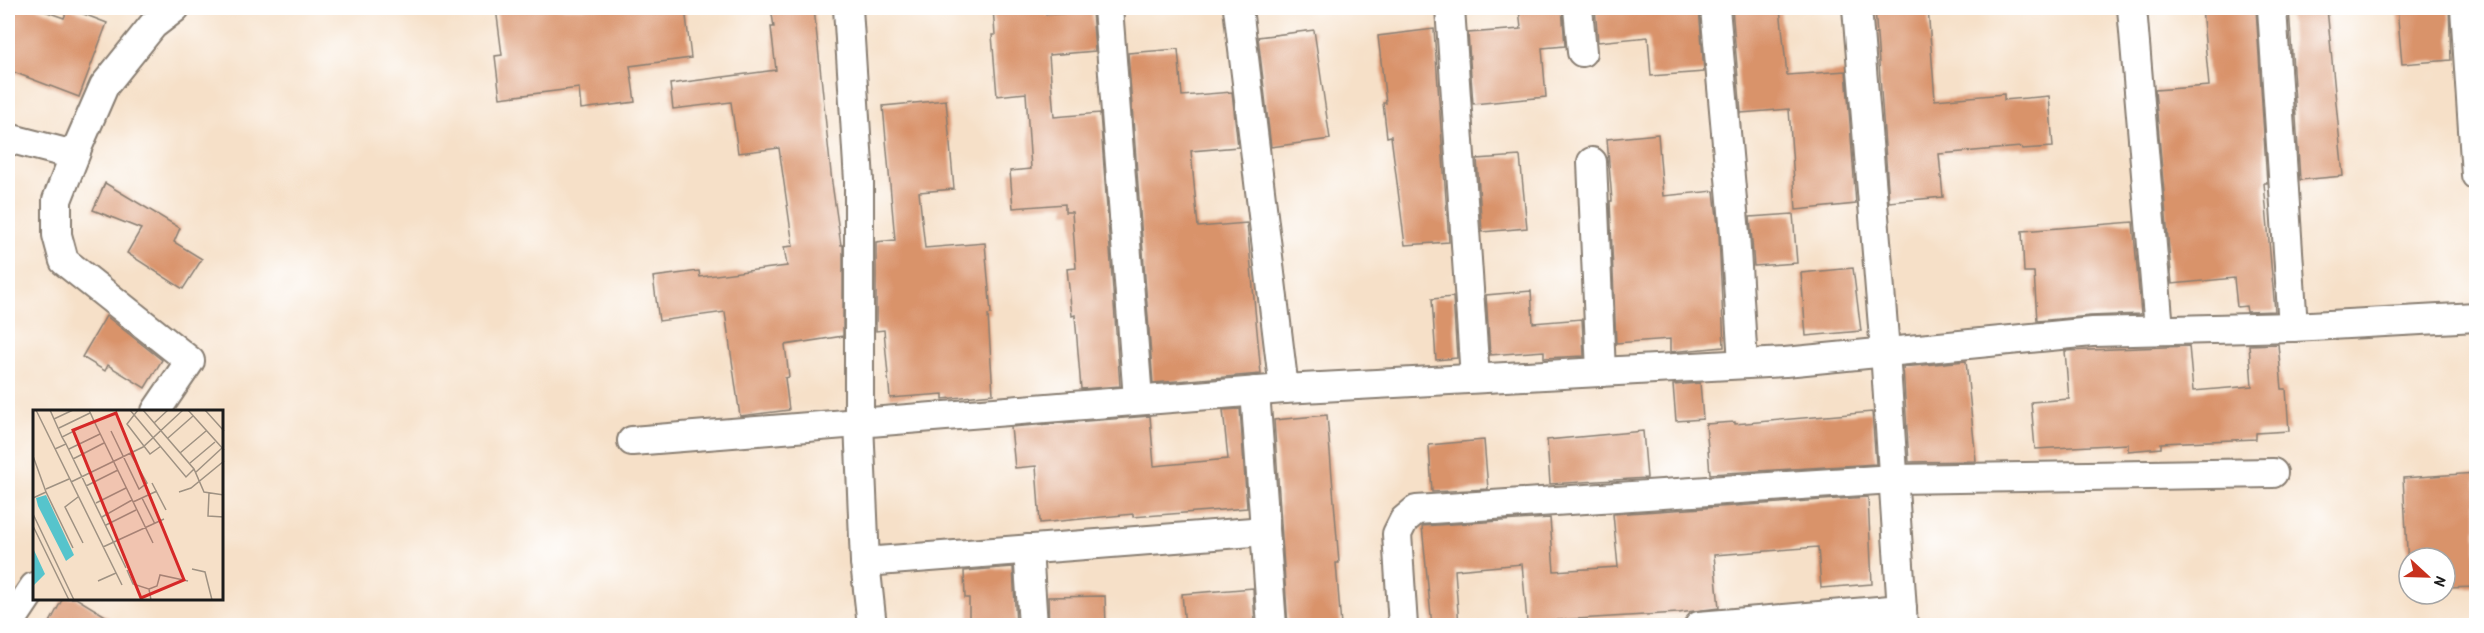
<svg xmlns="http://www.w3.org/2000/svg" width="2484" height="633" font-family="'Patrick Hand',sans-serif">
	<rect width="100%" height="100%" fill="#fff"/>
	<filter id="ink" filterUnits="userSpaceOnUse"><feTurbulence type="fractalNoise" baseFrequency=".0167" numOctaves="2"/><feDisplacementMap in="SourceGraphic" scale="12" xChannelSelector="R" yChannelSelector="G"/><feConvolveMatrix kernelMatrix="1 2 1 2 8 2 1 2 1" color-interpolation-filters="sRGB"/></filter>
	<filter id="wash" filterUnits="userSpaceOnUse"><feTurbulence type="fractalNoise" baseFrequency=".008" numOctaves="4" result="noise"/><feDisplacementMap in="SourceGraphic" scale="24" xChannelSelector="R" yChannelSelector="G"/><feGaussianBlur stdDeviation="1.35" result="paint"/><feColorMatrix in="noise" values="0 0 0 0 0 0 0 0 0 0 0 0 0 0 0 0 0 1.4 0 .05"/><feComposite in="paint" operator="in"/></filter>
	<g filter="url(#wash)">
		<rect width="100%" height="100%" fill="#f6e0c8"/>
		<g id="blocks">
			<!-- building -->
			<g fill="#d9936a">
				<polygon points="8,8 36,8 64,18 68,8 107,23 79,97 8,70"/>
				<polygon points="496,8 685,8 691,58 630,66 635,102 581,109 579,88 500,98 495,56 502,55"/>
				<polygon points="771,8 814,8 832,183 841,245 843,245 843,336 785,345 789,377 785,378 789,410 740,416 725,312 659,321 653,277 699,271 700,277 787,266 784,247 793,246 779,148 738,153 731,102 673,109 670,84 776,70 771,27 774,27"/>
				<polygon points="993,8 1045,8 1046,15 1092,11 1095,51 1049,55 1054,117 1100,113 1120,386 1081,389 1075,315 1072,316 1067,269 1076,268 1072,212 1065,212 1065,204 1013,208 1010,171 1031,169 1026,93 997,96 992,35 995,35"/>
				<polygon points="1519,8 1562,8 1565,46 1542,48 1546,97 1473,104 1468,33 1521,29"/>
				<polygon points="1595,8 1699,8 1704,72 1651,76 1648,37 1598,42"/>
				<polygon points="1732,8 1780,8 1787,75 1846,71 1856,204 1796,210 1789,109 1741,113"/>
				<polygon points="1875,8 1928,8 1935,100 2004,94 2004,100 2049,96 2053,147 2022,149 2021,147 1939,154 1943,197 1889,202"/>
				<polygon points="2202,8 2256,8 2267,183 2264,183 2275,311 2247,312 2246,306 2237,307 2234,278 2172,284 2155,90 2209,86"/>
				<polygon points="2289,8 2327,8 2343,176 2300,180"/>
				<polygon points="2397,8 2449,8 2451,60 2402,64"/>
				<polygon points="1434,29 1449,242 1405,245 1391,136 1387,137 1383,103 1386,103 1378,36"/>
				<polygon points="1314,30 1330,139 1271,147 1258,37"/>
				<polygon points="1178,49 1182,96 1232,92 1238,147 1191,151 1198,227 1247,223 1261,374 1153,383 1128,53"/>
				<polygon points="946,100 954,189 919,192 925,248 985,243 991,314 988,315 993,394 943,399 943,394 890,398 884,330 876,331 876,242 895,240 883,106"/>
				<polygon points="1658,134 1663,196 1714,191 1719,235 1724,347 1670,352 1670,339 1616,343 1610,201 1612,201 1607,139"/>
				<polygon points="1520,156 1527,228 1482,232 1477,159"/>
				<polygon points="105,183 180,228 174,242 202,259 183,289 127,253 141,229 93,210"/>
				<polygon points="1793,214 1797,263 1754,266 1750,217"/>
				<polygon points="2133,222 2141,314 2090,316 2037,321 2034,272 2024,272 2022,231"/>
				<polygon points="1853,268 1861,331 1806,336 1801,273"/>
				<polygon points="1531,291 1533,323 1582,319 1584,356 1544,358 1544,351 1490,355 1486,295"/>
				<polygon points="1453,297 1457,358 1436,360 1432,299"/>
				<polygon points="106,316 162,360 145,388 108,365 105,371 82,357"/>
				<polygon points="2278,344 2282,389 2286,389 2289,431 2256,433 2256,439 2161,443 2161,448 2128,451 2128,444 2035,449 2031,402 2069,399 2065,351 2189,346 2193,391 2252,386 2249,345"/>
				<polygon points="1966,361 1976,461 1909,462 1903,367"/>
				<polygon points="1700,383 1703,419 1676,421 1673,385"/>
				<polygon points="1240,409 1247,508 1133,517 1133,514 1040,523 1036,466 1015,468 1011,427 1150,416 1154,466 1228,459 1223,410"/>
				<polygon points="1872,412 1876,464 1710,474 1706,424 1735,422 1735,424"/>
				<polygon points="1327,415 1339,563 1336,563 1341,626 1288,626 1274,420"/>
				<polygon points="1643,431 1647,478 1550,484 1547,440"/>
				<polygon points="1484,440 1488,489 1432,492 1429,445"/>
				<polygon points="2476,473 2476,587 2445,588 2445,558 2409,558 2409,584 2403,478"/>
				<polygon points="1868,497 1872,584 1821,588 1818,547 1714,555 1719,608 1678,613 1527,622 1522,564 1455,570 1459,626 1432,626 1422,526 1550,518 1554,571 1618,567 1613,514"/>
				<polygon points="1013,567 1016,626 969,626 969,598 965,598 964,571"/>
				<polygon points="1253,588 1255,626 1185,626 1182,594"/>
				<polygon points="1105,596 1106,626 1049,626 1048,597"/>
				<polygon points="63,598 76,598 122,626 48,626"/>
			</g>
		</g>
	</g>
	<g filter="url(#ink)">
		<use href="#blocks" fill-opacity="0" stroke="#897e72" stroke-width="1.5"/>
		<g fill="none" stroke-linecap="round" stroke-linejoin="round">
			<defs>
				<g id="minor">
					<polyline points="848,8 859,181 859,423 865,562 872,626"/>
					<polyline points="1108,8 1138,399"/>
					<polyline points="1238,8 1284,389"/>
					<polyline points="1450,8 1475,378"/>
					<polyline points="1578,8 1582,52"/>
					<polyline points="1715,8 1735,234 1743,364"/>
					<polyline points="1857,8 1885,351 1903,626"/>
					<polyline points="2132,8 2159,329"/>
					<polyline points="2272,8 2293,327"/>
					<polyline points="2465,8 2476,175"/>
					<polyline points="8,138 74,155 104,86 153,25 175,8"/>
					<polyline points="76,152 57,200 57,235 64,261 190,361 156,411"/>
					<polyline points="1592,162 1601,372"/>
					<polyline points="1255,391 1272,626"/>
					<polyline points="632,441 1284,389 1785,362 2092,332 2293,327 2476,317"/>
					<polyline points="1028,549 1033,626"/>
					<polyline points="865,562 1265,531"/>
					<polyline points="8,626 34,587"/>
					<polyline points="1403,626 1397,534 1404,520 1416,510 1893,479 2273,473"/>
					<polyline points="1699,626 1902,609"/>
				</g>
			</defs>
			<!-- minor casing -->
			<use href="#minor" stroke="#897e72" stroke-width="32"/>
			<!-- minor -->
			<use href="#minor" stroke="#fff" stroke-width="28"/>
		</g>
	</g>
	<!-- overview -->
	<g transform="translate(33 410)">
		<rect width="190" height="190" fill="#f6e0c8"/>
		<path d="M13 85 41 145 33 151 5 96 3 88ZM0 138 12 164 0 176Z" fill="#56c4cc"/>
		<path fill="none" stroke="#9f9283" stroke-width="1.5" d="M3 0 89 175M17 0 21 9 40 0M97 0 153 67 161 59M105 0 94 14 117 44 128 36M110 0 161 59 171 82 191 85M155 0 191 40M172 0 191 21M21 9 29 27M61 11 120 133M121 13 135 0M26 18 57 3M78 21 106 79 114 73 97 43M135 28 160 6M33 34 93 158M22 39 33 34 29 27 61 11 56 0M36 39 67 24M147 43 173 21M0 46 13 82M40 49 71 33M157 53 182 32M163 62 189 38M38 72 110 37 150 0M119 73 133 100M53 76 85 60M13 79 36 69M146 82 158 78 191 51M176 83 175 106 191 107M45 87 32 97 50 133M0 88 13 82 40 138M109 88 122 114M100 92 124 81M63 93 93 78M0 104 41 190M69 107 99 90M73 115 103 100M0 116 36 190M70 137 131 109M159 159 172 162 179 190M94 160 100 174 116 179 118 190M65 171 83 163M116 179 124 176 127 165 155 171"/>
		<path fill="#d62828" fill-opacity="0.15" stroke="#d62828" stroke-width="3" d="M83 3 151 170 108 188 40 20Z"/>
		<rect width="190" height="190" fill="none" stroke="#1c1c1c" stroke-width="3"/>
	</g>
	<!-- margin -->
	<rect width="2484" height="633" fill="none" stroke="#fff" stroke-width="30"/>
	<!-- north arrow -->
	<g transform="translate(2427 576) rotate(112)"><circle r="28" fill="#ffffff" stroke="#a4a4a4" stroke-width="1.5"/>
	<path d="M0-4.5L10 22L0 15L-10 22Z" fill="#c8321e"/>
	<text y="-9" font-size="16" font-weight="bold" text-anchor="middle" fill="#1c1c1c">N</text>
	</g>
</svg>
